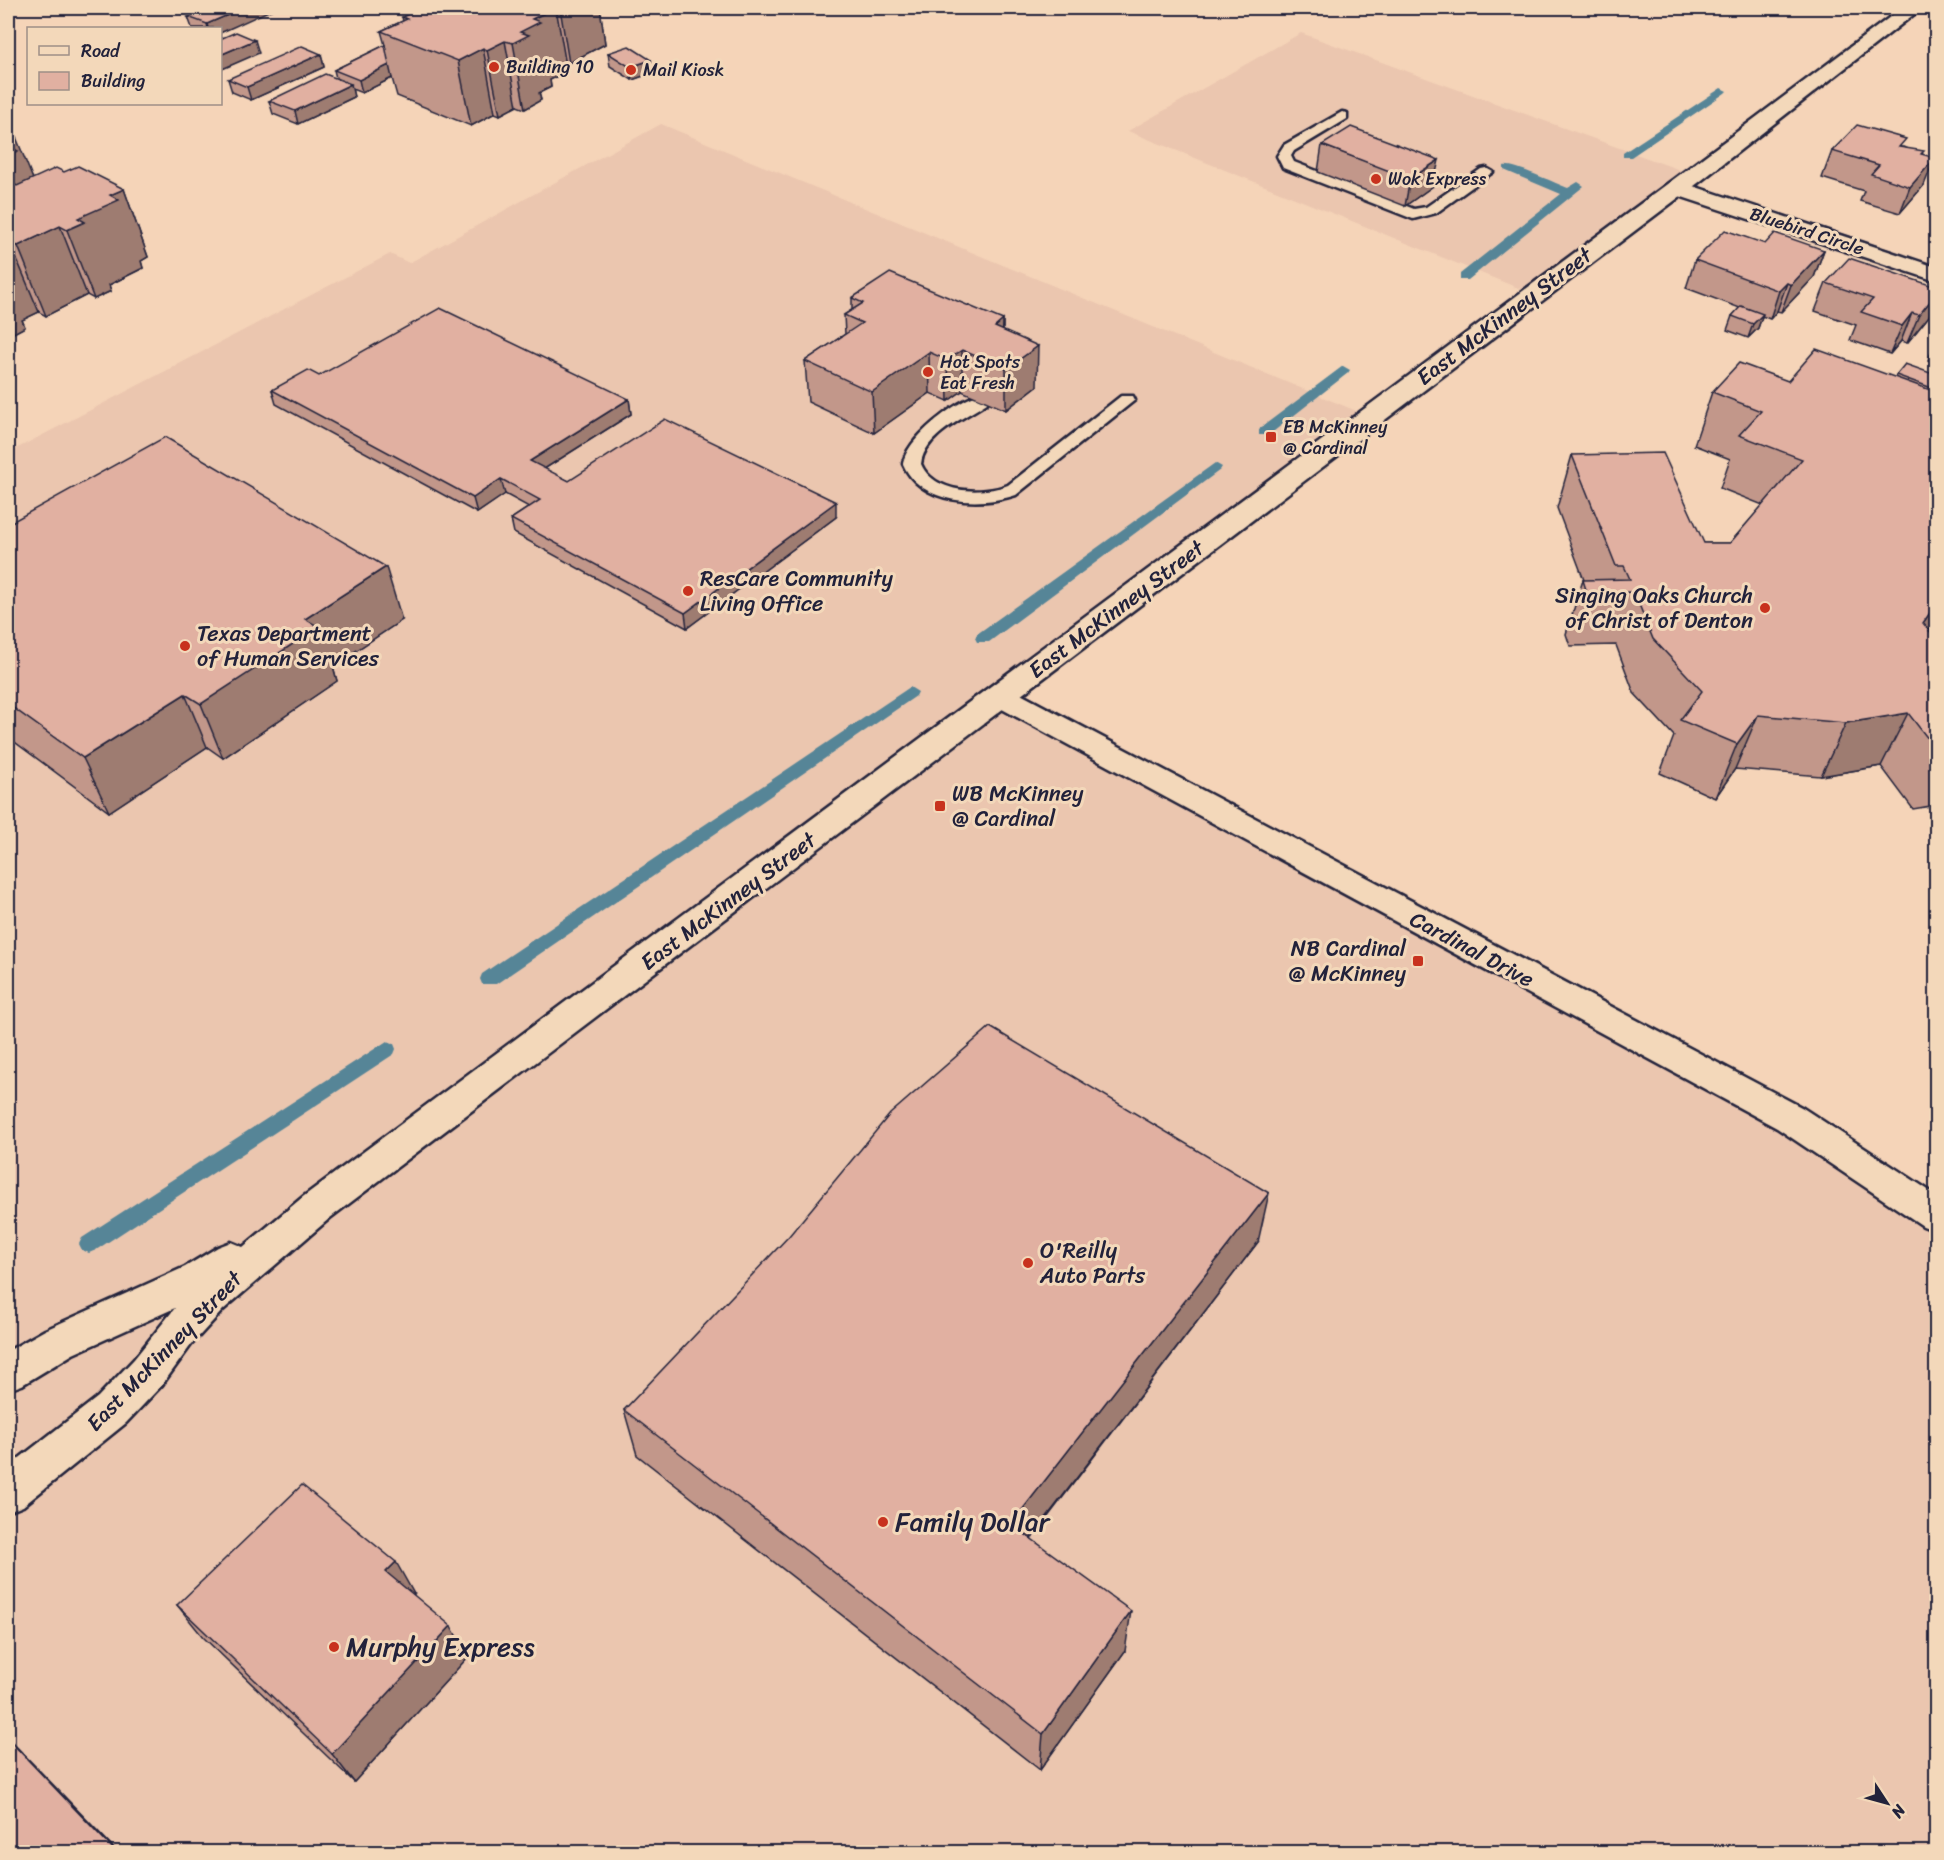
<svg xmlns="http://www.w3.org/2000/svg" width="1944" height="1860" font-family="Sriracha,sans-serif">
	<rect width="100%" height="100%" fill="#f5d4b8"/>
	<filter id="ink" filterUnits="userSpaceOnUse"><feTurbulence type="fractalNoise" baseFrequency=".0167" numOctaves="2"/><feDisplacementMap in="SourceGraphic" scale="12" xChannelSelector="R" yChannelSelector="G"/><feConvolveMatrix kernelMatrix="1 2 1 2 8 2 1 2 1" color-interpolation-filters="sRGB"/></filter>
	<g filter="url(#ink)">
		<!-- built -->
		<g fill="#ebc6af">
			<polygon points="1301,33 1694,175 1533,294 1128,131"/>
			<polygon points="661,124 1371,417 1001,696 1892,1184 1936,1215 1936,1852 8,1852 8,453 390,254 409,263"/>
		</g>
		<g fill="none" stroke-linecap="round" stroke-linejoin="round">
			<!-- stream -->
			<g fill="#568597" fill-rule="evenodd">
				<polygon points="1721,88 1727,91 1725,93 1631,157 1623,157 1623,153"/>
				<path d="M1504 166C1514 164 1555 183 1568 188L1578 182 1584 186 1468 280H1460V274L1561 194 1504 170Z"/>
				<polygon points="1343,366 1350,370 1348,373 1269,435 1259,435 1259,429"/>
				<polygon points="1215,463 1222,467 1220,470 989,642 977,642 975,638 977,634"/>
				<polygon points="910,687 918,692 916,696 496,984 482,984 480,979 482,974"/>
				<polygon points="387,1041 394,1044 396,1049 394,1054 96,1250 89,1253 82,1250 79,1244 82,1238"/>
			</g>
			<defs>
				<g id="service">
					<polygon points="1342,112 1347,113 1347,119 1294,151 1291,156 1294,162 1414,209 1426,207 1481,169 1486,168 1493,172 1436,213 1413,219 1283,168 1277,156 1284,145"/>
					<path d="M981 394 989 399 987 403C965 418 924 435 921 464 934 494 982 495 1008 485L1121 396H1133L1135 400 1016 495C979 507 921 505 903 464 906 439 956 400 981 394Z"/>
				</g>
				<g id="minor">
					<polygon points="1678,181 1936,267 1936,281 1670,193 1667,188 1670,183"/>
					<polygon points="1001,686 1011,689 1803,1108 1936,1195 1936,1231 1923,1226 1777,1128 991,703 986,696 991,689"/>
				</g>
				<polygon id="secondary" points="1902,8 1922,8 1702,180 330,1218 223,1310 191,1345 162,1385 126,1423 23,1506 8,1512 8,1467 98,1397 134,1359 175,1308 73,1354 22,1385 8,1390 8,1351 45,1330 185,1267 218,1247 231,1242 243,1247 304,1196 1686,170"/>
			</defs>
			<!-- service casing -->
			<use href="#service" stroke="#22223b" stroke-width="5"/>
			<!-- minor casing -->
			<use href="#minor" stroke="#22223b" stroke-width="5"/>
			<!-- secondary casing -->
			<use href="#secondary" stroke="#22223b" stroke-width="5"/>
			<!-- service -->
			<use href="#service" fill="#f3d8ba" fill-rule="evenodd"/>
			<!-- minor -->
			<use href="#minor" fill="#f3d8ba" fill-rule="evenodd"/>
			<!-- secondary -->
			<use href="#secondary" fill="#f3d8ba" fill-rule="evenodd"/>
		</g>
		<!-- wall -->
		<g fill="#c2978a" stroke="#22223b" stroke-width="1.5">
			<polygon points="275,8 220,28 192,28 188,17"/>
			<polygon points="411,8 600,8 605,44 569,63 565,61 567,71 550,80 551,87 539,93 541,100 525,109 517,106 500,115 495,113 471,126 397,96 392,78 362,93 352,89 354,97 298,124 273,114 269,101 336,78 334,70 385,45 381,31 403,21 402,17 412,12"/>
			<polygon points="608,53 651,60 652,73 632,80 610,66"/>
			<polygon points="321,54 324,67 251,100 232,92 228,79"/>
			<polygon points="8,132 33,179 64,172 124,189 148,257 141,261 143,268 109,285 111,291 94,299 87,295 46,316 39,312 22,320 25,327 8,336"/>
			<polygon points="1322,145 1433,186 1405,206 1318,172"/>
			<polygon points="1903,147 1923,154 1924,185 1900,213 1860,201 1864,191 1822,178 1832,151"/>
			<polygon points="1765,244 1824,250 1814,277 1781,312 1777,311 1770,319 1762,316 1758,328 1748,338 1727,330 1732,316 1740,308 1686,288 1695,260"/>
			<polygon points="1826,283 1936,287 1936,298 1929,316 1907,343 1901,341 1890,354 1850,340 1856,325 1815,311"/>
			<polygon points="852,298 1003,320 1003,330 1037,386 1006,410 962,391 948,401 930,393 874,433 808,402 805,361 845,334 844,315 852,310"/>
			<polygon points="1936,340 1936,363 1928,360"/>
			<polygon points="1896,375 1936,375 1934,392 1936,392 1936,621 1929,631 1936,639 1936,805 1913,809 1881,766 1821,776 1735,769 1715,798 1660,773 1674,736 1634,693 1616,645 1570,646 1566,634 1583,580 1584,580 1557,508 1572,455 1704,543 1730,543 1763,505 1720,488 1730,459 1694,445 1712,392 1788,381 1895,378"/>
			<polygon points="319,376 629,399 631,414 544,469 569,481 836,517 687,628 514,533 511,519 529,507 505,494 477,513 276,404 272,390"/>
			<polygon points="8,524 402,620 333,666 337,681 223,758 207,747 109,812 8,737"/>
			<polygon points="1258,1242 1031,1539 1125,1651 1040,1770 637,1455 624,1410"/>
			<polygon points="414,1594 413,1595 468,1657 354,1782 203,1637 177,1605"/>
		</g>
		<!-- shaded-wall -->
		<g fill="#9e7b71" stroke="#22223b" stroke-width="1.5">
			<polygon points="244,8 275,8 220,33 220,28 208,28 207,24"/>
			<polygon points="554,8 556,8 567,71 550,80 551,87 539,93 541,100 525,109 513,43 520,32 532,19"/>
			<polygon points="560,8 600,8 605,44 569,63"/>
			<polygon points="255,40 259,53 220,70 220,55"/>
			<polygon points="505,41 517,106 500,115 487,50"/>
			<polygon points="483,48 495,113 471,126 458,61"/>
			<polygon points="321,54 324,67 251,100 247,87"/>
			<polygon points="651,60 652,73 632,80 630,67"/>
			<polygon points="389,65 392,78 362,93 359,80"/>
			<polygon points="351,84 354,97 298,124 295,111"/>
			<polygon points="16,137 43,204 8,223 8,140"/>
			<polygon points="1935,158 1924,185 1900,213 1910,187"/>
			<polygon points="1439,160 1433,186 1405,206 1410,179"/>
			<polygon points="124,189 148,257 141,261 143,268 109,285 111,291 94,299 67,230 78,218 110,195"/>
			<polygon points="60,226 87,295 46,316 18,246"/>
			<polygon points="10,243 39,312 22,320 25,327 8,336 8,244"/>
			<polygon points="1824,250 1814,277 1781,312 1791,285"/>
			<polygon points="1787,283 1777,311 1770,319 1779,291"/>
			<polygon points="1936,294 1936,298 1929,316 1907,343 1919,315"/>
			<polygon points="1912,313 1901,341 1890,354 1902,326"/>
			<polygon points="1763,314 1758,328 1748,338 1753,324"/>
			<polygon points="1003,320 1002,361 995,327"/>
			<polygon points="1038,346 1037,386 1006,410 1006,369"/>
			<polygon points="962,350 962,391 948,401 947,360"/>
			<polygon points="929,352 930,393 874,433 872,392"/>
			<polygon points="1936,382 1936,386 1935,391 1926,402 1932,388"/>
			<polygon points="629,399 631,414 533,476 530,461"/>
			<polygon points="501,479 505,494 477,513 473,498"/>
			<polygon points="836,502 836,517 687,628 685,613"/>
			<polygon points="386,567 402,620 333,666 337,681 223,758 201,704 305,619"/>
			<polygon points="1936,604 1936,621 1896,677 1923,623"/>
			<polygon points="185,694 207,747 109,812 83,758"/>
			<polygon points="1908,713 1881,766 1821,776 1846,723"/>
			<polygon points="1758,715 1735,769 1715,798 1737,744"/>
			<polygon points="1269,1193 1258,1242 1009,1566 1011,1524"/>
			<polygon points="396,1562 414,1594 405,1604 386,1572"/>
			<polygon points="1131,1611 1125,1651 1040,1770 1043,1734"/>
			<polygon points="451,1626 468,1657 354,1782 332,1754"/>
			<polygon points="8,1738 12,1742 118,1852 116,1852 8,1739"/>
		</g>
		<!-- building -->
		<g fill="#e1b0a1" stroke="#22223b" stroke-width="1.5">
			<polygon points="211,8 244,8 207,24 188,17"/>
			<polygon points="414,8 555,8 532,19 540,22 520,32 529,35 513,43 505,41 487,50 483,48 458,61 381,31 407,19 402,17 419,9"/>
			<polygon points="236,32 255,40 220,55 220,39"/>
			<polygon points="385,45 389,65 359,80 334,70"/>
			<polygon points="302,46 321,54 247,87 228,79"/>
			<polygon points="629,46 651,60 630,67 608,53"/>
			<polygon points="325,74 351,84 295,111 269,101"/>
			<polygon points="1857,125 1906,139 1899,147 1924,151 1921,154 1935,158 1910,187 1871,174 1879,165 1832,151"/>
			<polygon points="1351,127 1439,160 1410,179 1322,145"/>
			<polygon points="8,132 16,137 8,140"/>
			<polygon points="8,146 18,151 8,155"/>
			<polygon points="78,166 124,189 110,195 119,200 78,218 85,222 67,230 60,226 18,246 10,243 8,244 8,181 17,186 56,168 64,172"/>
			<polygon points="1725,230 1765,244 1775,233 1824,250 1791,285 1787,283 1779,291 1695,260"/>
			<polygon points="1849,258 1936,287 1936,294 1919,315 1912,313 1902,326 1861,312 1873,299 1826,283"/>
			<polygon points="890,273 1003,320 995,327 1038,346 1006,369 962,350 947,360 929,352 872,392 805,361 862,323 844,315 863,303 852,298"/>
			<polygon points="1741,306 1763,314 1753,324 1732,316"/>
			<polygon points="440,308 629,399 530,461 569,481 665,419 836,502 685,613 511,519 540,500 501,479 473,498 272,390 308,370 319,376"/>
			<polygon points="1816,349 1936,392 1936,604 1923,623 1936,639 1936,749 1908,713 1846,723 1758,715 1737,744 1680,720 1702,691 1653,639 1634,592 1587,593 1583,580 1630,579 1624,566 1616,566 1572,455 1663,453 1704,543 1730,543 1802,459 1739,435 1761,411 1712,392 1739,363 1788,381"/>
			<polygon points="1905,364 1936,375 1936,382 1932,388 1896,375"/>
			<polygon points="165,437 386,567 305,619 319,627 201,704 185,694 83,758 8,704 8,524"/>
			<polygon points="990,1027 1269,1193 1011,1524 1131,1611 1043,1734 624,1410 789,1236 890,1114"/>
			<polygon points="302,1485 396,1562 386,1572 451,1626 332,1754 177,1605"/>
			<polygon points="8,1739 116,1852 8,1852"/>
		</g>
	</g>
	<!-- markers -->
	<g fill="#c8321e" stroke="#f3d8ba" stroke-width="2">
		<circle cx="494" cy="67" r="6"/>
		<circle cx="631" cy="70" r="6"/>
		<circle cx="1376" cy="179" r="6"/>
		<circle cx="928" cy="372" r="6"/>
		<rect x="1265" y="431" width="12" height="12" rx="3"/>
		<circle cx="688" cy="591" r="6"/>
		<circle cx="1765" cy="608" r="6"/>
		<circle cx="185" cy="646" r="6"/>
		<rect x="934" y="800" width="12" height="12" rx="3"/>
		<rect x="1412" y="955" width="12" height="12" rx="3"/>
		<circle cx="1028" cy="1263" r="6"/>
		<circle cx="883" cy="1522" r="6"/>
		<circle cx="334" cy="1647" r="6"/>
	</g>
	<g text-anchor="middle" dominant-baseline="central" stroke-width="6" stroke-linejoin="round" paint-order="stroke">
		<!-- far-poi labels -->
		<g font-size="18" fill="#22223b" stroke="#f3d8ba" text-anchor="start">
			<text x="506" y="67">Building 10</text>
			<text x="643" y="70">Mail Kiosk</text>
			<text x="1388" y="179">Wok Express</text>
			<text x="940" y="362">Hot Spots<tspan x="940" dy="21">Eat Fresh</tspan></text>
			<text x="1283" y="427">EB McKinney<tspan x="1283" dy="21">@ Cardinal</tspan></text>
		</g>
		<!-- far-street labels -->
		<g font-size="18" fill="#22223b" stroke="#f3d8ba">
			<text transform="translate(1807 231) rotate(18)">Bluebird Circle</text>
		</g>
		<!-- street labels -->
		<g font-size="22" fill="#22223b" stroke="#f3d8ba">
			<text transform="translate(1504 316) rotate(-37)">East McKinney Street</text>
			<text transform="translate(1116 609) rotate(-37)">East McKinney Street</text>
			<text transform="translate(728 901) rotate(-37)">East McKinney Street</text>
			<text transform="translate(1472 949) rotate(28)">Cardinal Drive</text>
			<text transform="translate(164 1351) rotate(-46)">East McKinney Street</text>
		</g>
		<!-- poi labels -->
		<g font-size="22" fill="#22223b" stroke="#f3d8ba" text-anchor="start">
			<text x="700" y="578">ResCare Community<tspan x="700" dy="25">Living Office</tspan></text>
			<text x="1753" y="595" text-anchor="end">Singing Oaks Church<tspan x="1753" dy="25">of Christ of Denton</tspan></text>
			<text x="197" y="633">Texas Department<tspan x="197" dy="25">of Human Services</tspan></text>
			<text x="952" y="793">WB McKinney<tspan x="952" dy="25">@ Cardinal</tspan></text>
			<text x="1406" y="948" text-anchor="end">NB Cardinal<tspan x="1406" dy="25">@ McKinney</tspan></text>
			<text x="1040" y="1250">O'Reilly<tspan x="1040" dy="25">Auto Parts</tspan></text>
		</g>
		<!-- near-poi labels -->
		<g font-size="27" fill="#22223b" stroke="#f3d8ba" text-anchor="start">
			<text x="895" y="1522">Family Dollar</text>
			<text x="346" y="1647">Murphy Express</text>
		</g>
	</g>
	<!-- margin -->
	<rect width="1944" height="1860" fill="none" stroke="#f3d8ba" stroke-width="30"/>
	<rect x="15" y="15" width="1914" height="1830" fill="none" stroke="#22223b" stroke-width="2" filter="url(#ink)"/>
	<!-- legend -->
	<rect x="27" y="27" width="195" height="78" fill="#f3d8ba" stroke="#9f8f87" stroke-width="1.5"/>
	<rect x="39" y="46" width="30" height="9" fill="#f3d8ba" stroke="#9f8f87" stroke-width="1.5"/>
	<text x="81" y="57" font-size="18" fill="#22223b">Road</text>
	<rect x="39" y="72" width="30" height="18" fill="#e1b0a1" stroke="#9f8f87" stroke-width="1.5"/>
	<text x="81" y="87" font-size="18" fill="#22223b">Building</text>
	<!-- north arrow -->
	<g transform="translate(1887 1803) rotate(126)" stroke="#f3d8ba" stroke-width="4.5" paint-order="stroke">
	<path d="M0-4.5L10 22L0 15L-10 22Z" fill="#22223b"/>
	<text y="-9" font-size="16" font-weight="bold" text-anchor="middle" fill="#22223b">N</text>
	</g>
</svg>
